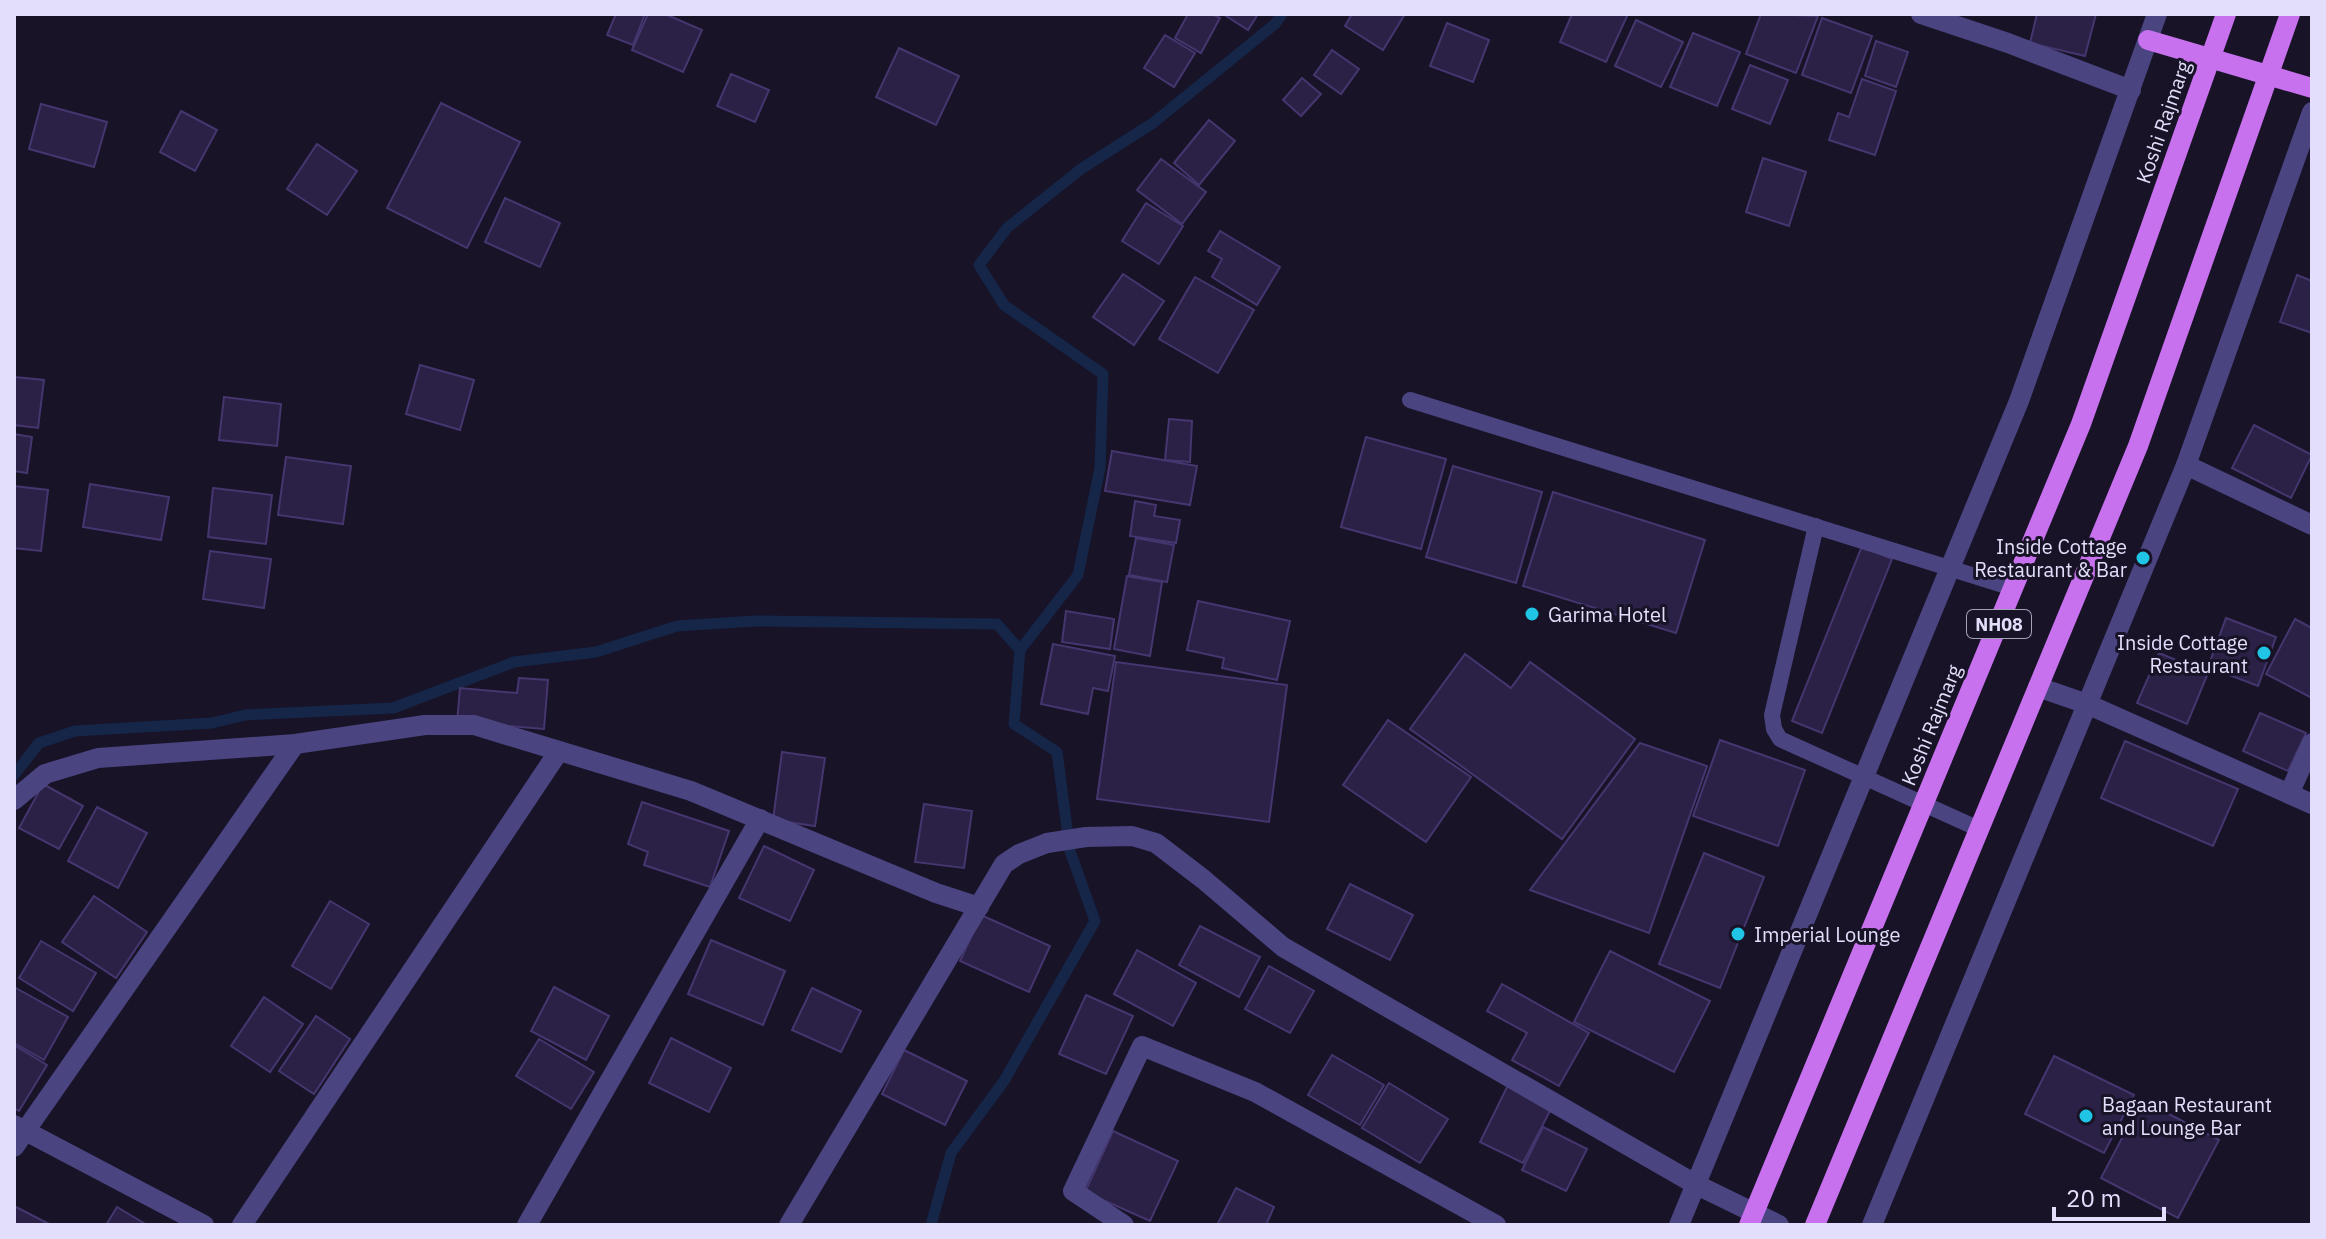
<svg xmlns="http://www.w3.org/2000/svg" width="2326" height="1239" font-family="'IBM Plex Sans',sans-serif">
	<rect width="100%" height="100%" fill="#181327"/>
	<g fill="none" stroke-linecap="round" stroke-linejoin="round">
		<!-- stream -->
		<g stroke="#152649" stroke-width="11">
			<polyline points="14,775 39,743 75,731 212,723 245,715 393,708 514,662 596,652 677,626 755,621 997,624 1020,650"/>
			<polyline points="931,1225 951,1153 1004,1081 1095,921 1070,851 1057,752 1014,724 1020,650 1078,575 1100,468 1103,374 1004,305 979,265 1007,228 1081,169 1153,123 1275,24 1282,14"/>
		</g>
	</g>
	<!-- building -->
	<g fill="#2b2146" stroke="#45366f" stroke-width="2">
		<polygon points="616,14 645,14 633,45 607,35"/>
		<polygon points="648,14 665,14 702,30 683,72 632,50"/>
		<polygon points="1188,14 1212,14 1220,18 1201,53 1175,38"/>
		<polygon points="1223,14 1258,14 1248,30"/>
		<polygon points="1352,14 1405,14 1383,50 1345,26"/>
		<polygon points="1572,14 1628,14 1606,62 1560,42"/>
		<polygon points="1761,14 1818,16 1796,73 1746,54"/>
		<polygon points="2037,14 2096,14 2085,56 2030,43"/>
		<polygon points="1822,18 1872,36 1851,93 1802,75"/>
		<polygon points="1636,20 1683,42 1661,87 1615,66"/>
		<polygon points="1447,23 1489,40 1473,82 1430,66"/>
		<polygon points="1693,33 1740,52 1717,106 1670,87"/>
		<polygon points="1165,35 1195,53 1174,87 1144,68"/>
		<polygon points="1876,41 1908,52 1896,87 1865,76"/>
		<polygon points="899,48 959,76 936,125 876,97"/>
		<polygon points="1332,50 1359,69 1341,94 1314,75"/>
		<polygon points="1750,65 1788,80 1770,124 1732,109"/>
		<polygon points="731,74 769,90 755,122 717,106"/>
		<polygon points="1302,78 1321,94 1301,116 1283,100"/>
		<polygon points="1862,79 1896,91 1875,155 1829,140 1838,113 1849,117"/>
		<polygon points="441,103 520,142 467,248 387,208"/>
		<polygon points="41,104 107,122 94,167 29,149"/>
		<polygon points="181,111 217,130 195,171 160,152"/>
		<polygon points="1209,120 1235,141 1199,185 1174,163"/>
		<polygon points="317,144 357,171 327,215 287,189"/>
		<polygon points="1763,158 1806,172 1789,226 1746,212"/>
		<polygon points="1161,159 1206,192 1182,224 1137,190"/>
		<polygon points="505,198 560,223 540,267 485,242"/>
		<polygon points="1146,203 1183,226 1159,264 1122,241"/>
		<polygon points="1220,231 1280,267 1257,305 1212,277 1222,259 1208,251"/>
		<polygon points="1123,274 1164,301 1134,345 1093,317"/>
		<polygon points="2297,275 2312,281 2312,333 2280,322"/>
		<polygon points="1195,277 1254,310 1218,373 1159,339"/>
		<polygon points="420,365 474,380 460,430 406,414"/>
		<polygon points="14,377 44,380 38,428 14,425"/>
		<polygon points="224,397 281,404 277,446 219,440"/>
		<polygon points="1169,419 1192,421 1190,462 1165,460"/>
		<polygon points="2254,425 2312,455 2291,498 2232,468"/>
		<polygon points="14,434 32,437 27,473 14,471"/>
		<polygon points="1366,437 1446,459 1421,549 1341,527"/>
		<polygon points="1112,451 1197,466 1190,505 1105,491"/>
		<polygon points="286,457 351,466 343,524 278,515"/>
		<polygon points="1453,466 1542,492 1516,583 1426,557"/>
		<polygon points="90,484 169,497 161,540 83,527"/>
		<polygon points="14,486 48,490 41,551 14,548"/>
		<polygon points="213,488 272,495 266,544 208,537"/>
		<polygon points="1553,492 1705,540 1676,633 1523,586"/>
		<polygon points="1135,501 1156,505 1154,516 1180,520 1176,543 1130,536"/>
		<polygon points="1136,538 1174,545 1167,582 1129,575"/>
		<polygon points="1862,546 1892,559 1822,733 1792,721"/>
		<polygon points="210,551 271,559 264,608 203,599"/>
		<polygon points="1127,576 1162,582 1150,656 1114,649"/>
		<polygon points="1198,601 1290,621 1277,680 1222,668 1224,658 1187,650"/>
		<polygon points="1066,611 1114,619 1110,649 1062,642"/>
		<polygon points="2226,618 2276,637 2258,686 2208,667"/>
		<polygon points="2295,619 2312,628 2312,698 2266,674"/>
		<polygon points="1053,644 1115,656 1108,691 1093,688 1088,714 1041,704"/>
		<polygon points="2159,653 2208,673 2187,724 2137,703"/>
		<polygon points="1465,654 1511,688 1530,662 1635,739 1562,839 1410,729"/>
		<polygon points="1116,662 1287,685 1269,822 1097,799"/>
		<polygon points="519,678 548,680 544,729 457,722 460,688 517,693"/>
		<polygon points="2260,713 2306,733 2288,771 2243,751"/>
		<polygon points="1388,720 1471,777 1426,842 1343,785"/>
		<polygon points="1720,740 1805,770 1778,846 1693,816"/>
		<polygon points="2125,741 2238,789 2213,846 2101,798"/>
		<polygon points="1640,743 1707,766 1649,933 1530,890"/>
		<polygon points="782,752 825,758 815,826 773,820"/>
		<polygon points="43,784 83,806 59,849 19,828"/>
		<polygon points="642,802 729,831 710,887 644,865 648,852 628,844"/>
		<polygon points="924,804 972,811 964,868 915,862"/>
		<polygon points="97,807 147,833 118,888 68,861"/>
		<polygon points="764,846 814,870 790,921 739,898"/>
		<polygon points="1704,853 1764,877 1720,988 1659,964"/>
		<polygon points="1350,884 1413,915 1390,960 1327,929"/>
		<polygon points="94,896 147,932 116,978 62,942"/>
		<polygon points="330,901 369,924 331,989 292,966"/>
		<polygon points="981,915 1050,946 1029,992 960,961"/>
		<polygon points="1200,926 1260,957 1239,997 1179,965"/>
		<polygon points="711,940 785,971 763,1025 688,994"/>
		<polygon points="41,941 96,973 73,1011 19,978"/>
		<polygon points="1137,950 1196,983 1173,1026 1114,994"/>
		<polygon points="1610,951 1710,1001 1674,1072 1574,1022"/>
		<polygon points="1269,966 1314,991 1290,1033 1245,1009"/>
		<polygon points="1502,984 1589,1033 1559,1086 1512,1060 1527,1033 1487,1011"/>
		<polygon points="14,987 68,1017 44,1060 14,1043"/>
		<polygon points="554,987 609,1016 586,1060 531,1031"/>
		<polygon points="812,988 861,1011 841,1052 792,1030"/>
		<polygon points="1086,995 1133,1016 1106,1074 1059,1054"/>
		<polygon points="264,997 303,1024 270,1072 231,1046"/>
		<polygon points="316,1016 350,1039 314,1094 279,1071"/>
		<polygon points="671,1038 731,1068 709,1112 649,1083"/>
		<polygon points="539,1039 594,1072 571,1109 516,1076"/>
		<polygon points="14,1045 47,1065 19,1111 14,1108"/>
		<polygon points="904,1050 967,1081 945,1125 882,1094"/>
		<polygon points="1332,1055 1384,1085 1360,1125 1308,1095"/>
		<polygon points="2054,1056 2134,1095 2104,1153 2025,1114"/>
		<polygon points="1389,1083 1448,1119 1420,1163 1362,1128"/>
		<polygon points="1508,1085 1552,1107 1523,1163 1480,1142"/>
		<polygon points="2142,1100 2219,1140 2178,1218 2101,1178"/>
		<polygon points="1543,1127 1587,1149 1566,1191 1522,1170"/>
		<polygon points="1113,1131 1178,1161 1150,1221 1085,1192"/>
		<polygon points="1236,1188 1274,1207 1266,1225 1217,1225"/>
		<polygon points="14,1206 51,1225 14,1225"/>
		<polygon points="117,1207 147,1225 106,1225"/>
	</g>
	<g fill="none" stroke-linecap="round" stroke-linejoin="round">
		<!-- lane -->
		<g stroke="#4a4481" stroke-width="16">
			<polyline points="1410,400 2013,588"/>
			<polyline points="1816,526 1772,715 1774,729 1780,739 1979,829"/>
		</g>
		<!-- street -->
		<g stroke="#4a4481" stroke-width="20">
			<polyline points="1921,14 2008,43 2131,90"/>
			<polyline points="2186,465 2312,525"/>
			<polyline points="2038,687 2087,704 2312,804"/>
			<polyline points="2289,794 2312,743"/>
			<polyline points="14,800 45,774 98,758 295,744 425,725 474,725 691,791 936,893 979,907"/>
			<polyline points="14,1125 204,1225"/>
			<polyline points="14,1147 295,744"/>
			<polyline points="242,1225 559,751"/>
			<polyline points="527,1225 760,819"/>
			<polyline points="789,1225 1004,864 1019,854 1047,843 1086,837 1132,836 1156,843 1203,879 1283,947 1695,1184 1779,1225"/>
			<polyline points="1124,1225 1073,1191 1142,1046 1255,1092 1496,1225"/>
			<polyline points="1679,1225 2019,401 2157,14"/>
			<polyline points="1872,1225 2186,465 2312,112"/>
		</g>
		<!-- primary -->
		<g stroke="#c771ee" stroke-width="20">
			<polyline points="2148,40 2312,88"/>
			<polyline points="1749,1225 2081,424 2226,14"/>
			<polyline points="1815,1225 2138,446 2290,14"/>
		</g>
	</g>
	<!-- markers -->
	<g fill="#20c5e5" stroke="#181327" stroke-width="3">
		<circle cx="2143" cy="558" r="8"/>
		<circle cx="1532" cy="614" r="8"/>
		<circle cx="2264" cy="653" r="8"/>
		<circle cx="1738" cy="934" r="8"/>
		<circle cx="2086" cy="1116" r="8"/>
	</g>
	<g text-anchor="middle" dominant-baseline="central" stroke-width="6" stroke-linejoin="round" paint-order="stroke">
		<!-- shield labels -->
		<rect fill="#181327" stroke="#a6a1bb" stroke-width="2" x="1967" y="610" width="64" height="28" rx="6"/>
		<g font-size="18" font-weight="bold" fill="#e3defb">
			<text x="1999" y="624">NH08</text>
		</g>
		<!-- street labels -->
		<g font-size="20" fill="#e3defb" stroke="#181327">
			<text transform="translate(2163 122) rotate(-71)">Koshi Rajmarg</text>
			<text transform="translate(1931 725) rotate(-68)">Koshi Rajmarg</text>
		</g>
		<!-- poi labels -->
		<g font-size="20" fill="#e3defb" stroke="#181327" text-anchor="start">
			<text x="2127" y="546" text-anchor="end">Inside Cottage<tspan x="2127" dy="23">Restaurant &amp; Bar</tspan></text>
			<text x="1548" y="614">Garima Hotel</text>
			<text x="2248" y="642" text-anchor="end">Inside Cottage<tspan x="2248" dy="23">Restaurant</tspan></text>
			<text x="1754" y="934">Imperial Lounge</text>
			<text x="2102" y="1104">Bagaan Restaurant<tspan x="2102" dy="23">and Lounge Bar</tspan></text>
		</g>
	</g>
	<!-- border -->
	<rect width="2326" height="1239" fill="none" stroke="#e3defb" stroke-width="32"/>
	<!-- scale -->
	<path d="M2054 1207v12h110v-12" fill="none" stroke="#e3defb" stroke-width="4"/>
	<text x="2066" y="1207" font-size="24" fill="#e3defb" stroke="#181327" stroke-width="6" paint-order="stroke">20 m</text>
</svg>
